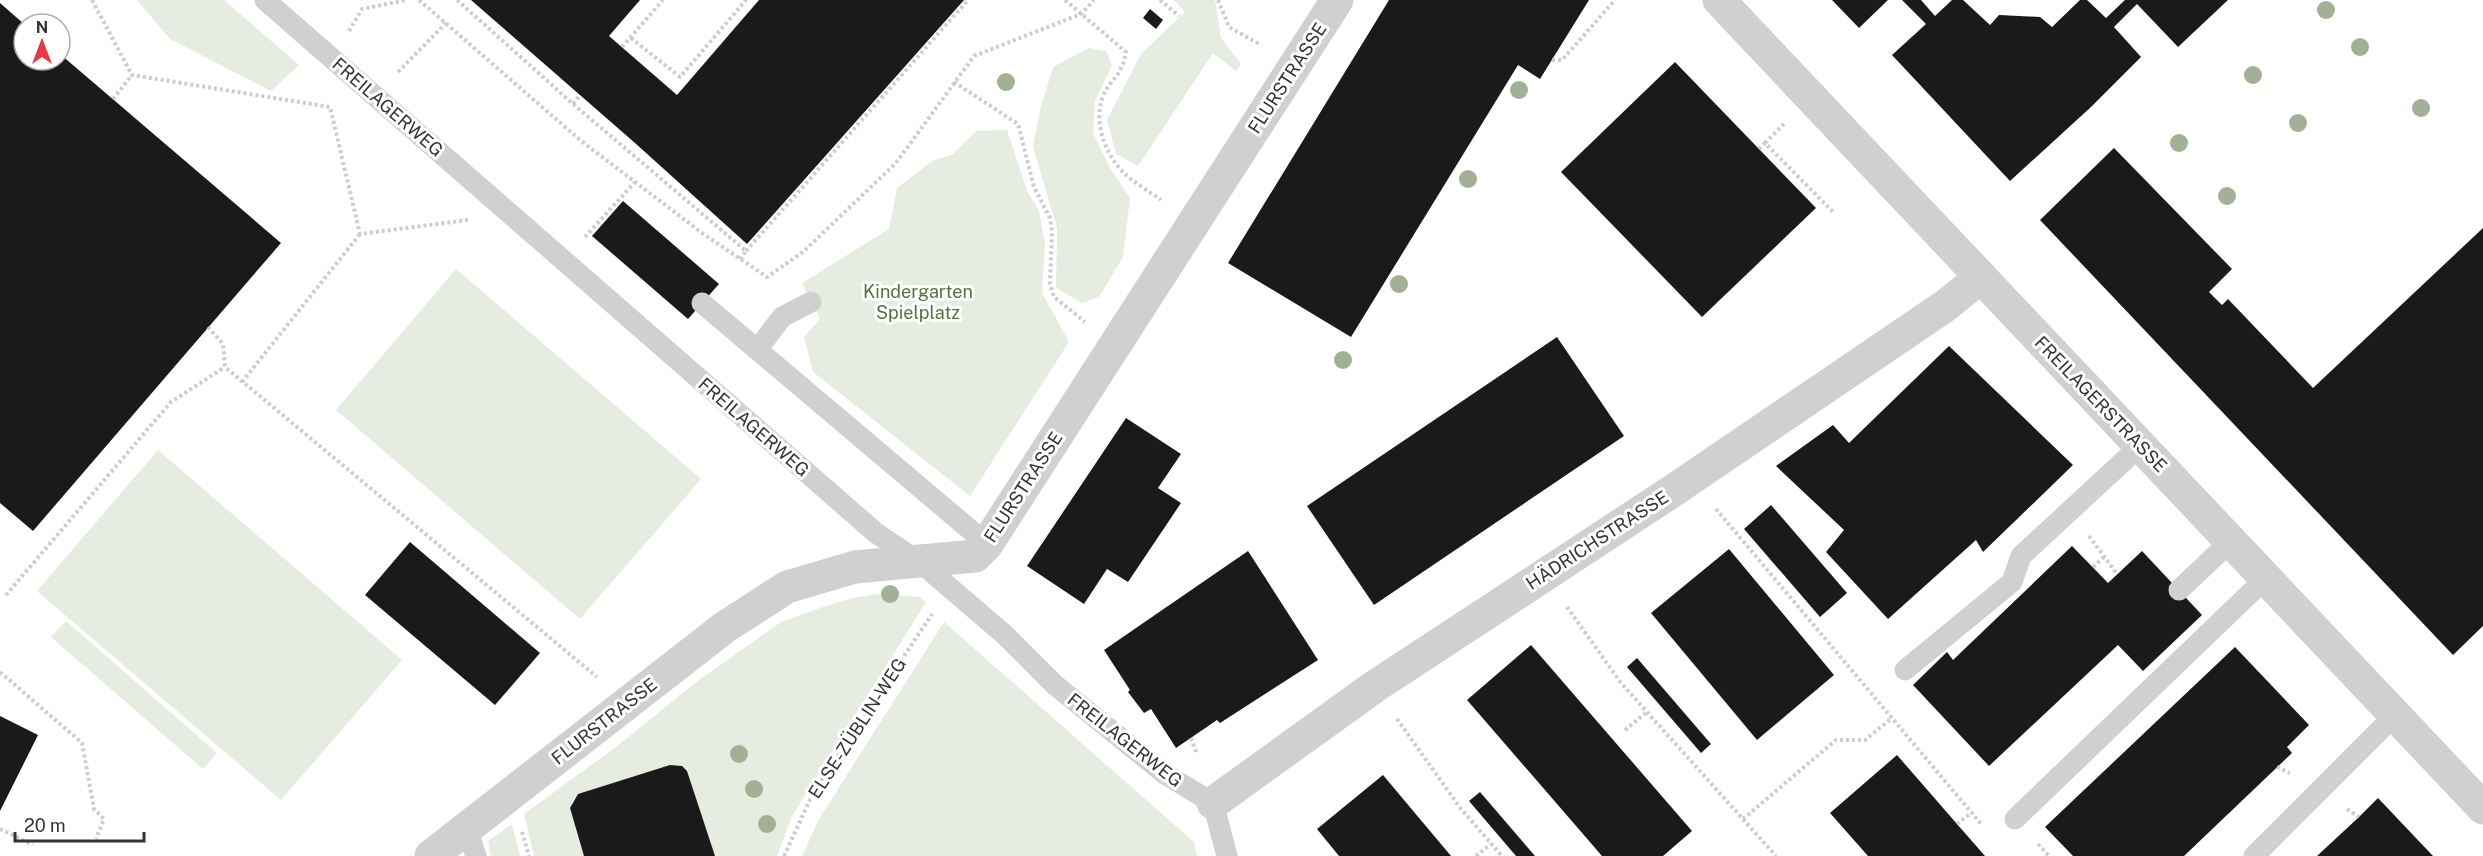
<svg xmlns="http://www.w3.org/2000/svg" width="2483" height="856" font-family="'Public Sans',sans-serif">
	<rect width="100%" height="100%" fill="#fff"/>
	<!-- green -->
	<g fill="#e6ecdf">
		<polygon points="137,0 224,0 299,65 271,91 170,39"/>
		<polygon points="1174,0 1215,0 1221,38 1241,64 1236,71 1213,53 1138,166 1116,154 1107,120 1141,54 1185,12"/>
		<polygon points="1089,48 1106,51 1112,65 1095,101 1093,133 1110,168 1130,198 1123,257 1099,297 1082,303 1056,288 1057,228 1033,147 1040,110 1053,67"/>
		<polygon points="1007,130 1027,191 1039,211 1045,243 1042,293 1069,342 970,496 813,372 804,337 820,319 802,283 889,229 897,188 932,161 952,155 976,131"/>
		<polygon points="456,269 701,479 580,619 336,410"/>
		<polygon points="158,450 402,660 281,800 37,591"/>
		<polygon points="878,594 919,597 926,602 792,816 777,856 715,856 687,771 682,766 670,765 579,794 573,801 570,808 584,856 534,856 524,814 616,747 699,680 781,622 823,607 853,598"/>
		<polygon points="66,621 217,753 203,769 51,637"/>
		<polygon points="944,622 1194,842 1197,856 802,856 819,819"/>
		<polygon points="512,824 520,856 491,856 488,841"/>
	</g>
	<!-- building -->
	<g fill="#1a1a1a">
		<polygon points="471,0 640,0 609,36 677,95 759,0 964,0 747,244 635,143"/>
		<polygon points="1389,0 1589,0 1540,79 1518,65 1351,337 1228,263"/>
		<polygon points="1832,0 1888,0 1859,28"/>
		<polygon points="1902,0 1921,0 1935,16 1952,0 1963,0 1990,25 1999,15 2040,17 2052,27 2080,0 2087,0 2106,18 2125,0 2228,0 2178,47 2137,4 2114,27 2141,57 2091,107 2010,181 1892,55 1926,24"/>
		<polygon points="0,3 24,24 24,60 60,60 60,54 281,243 33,531 0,503"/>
		<polygon points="1150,9 1163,20 1156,29 1143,18"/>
		<polygon points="1675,62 1816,208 1702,317 1561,172"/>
		<polygon points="2114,148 2232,269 2209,292 2222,305 2228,299 2313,388 2483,228 2483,626 2453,655 2040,220"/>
		<polygon points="623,201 719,284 688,319 592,236"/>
		<polygon points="1557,337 1624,436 1374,605 1307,506"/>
		<polygon points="1949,346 2073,465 1983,552 1976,540 1888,619 1826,552 1844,530 1776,466 1833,425 1849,443"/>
		<polygon points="1126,418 1181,454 1158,488 1181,503 1128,582 1107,569 1084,604 1027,566"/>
		<polygon points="1771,505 1847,593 1820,617 1744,529"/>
		<polygon points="410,542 540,653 495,705 365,595"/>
		<polygon points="2072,546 2108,583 2142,551 2202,615 2143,671 2118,645 1989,766 1913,685 1947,652 1953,660"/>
		<polygon points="1729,549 1834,675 1757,740 1651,613"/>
		<polygon points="1248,551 1318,660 1220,723 1217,720 1176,748 1151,709 1144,713 1128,692 1130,690 1104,650"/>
		<polygon points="1531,645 1692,831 1663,856 1602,856 1467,700"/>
		<polygon points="2235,647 2309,725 2287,747 2292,753 2184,856 2073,856 2045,827"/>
		<polygon points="1637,658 1711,744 1701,753 1627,667"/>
		<polygon points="0,716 38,735 0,811"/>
		<polygon points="1897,755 1957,824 1985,856 1868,856 1830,813"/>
		<polygon points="670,765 682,766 687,771 715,856 584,856 570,808 578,794"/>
		<polygon points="1383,775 1451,856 1339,856 1317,829"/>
		<polygon points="1480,792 1535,856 1516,856 1469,801"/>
		<polygon points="2378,798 2433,856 2317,856 2359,817"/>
	</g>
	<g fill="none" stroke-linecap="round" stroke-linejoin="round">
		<!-- path -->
		<g stroke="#cdcdcd" stroke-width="4" stroke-dasharray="3 3" stroke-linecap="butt">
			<polyline points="92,0 132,75 330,107 360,234 468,220"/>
			<polyline points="419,0 580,140 702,233 767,277 803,252 896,163 974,56 1081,14 1094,0"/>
			<polyline points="457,0 573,104 746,251 740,259"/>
			<path d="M1065 0 1126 52C1122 77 1110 79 1103 96 1093 123 1105 154 1124 173 1134 183 1149 191 1161 200"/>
			<polyline points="1160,0 1179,16"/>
			<polyline points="1218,0 1229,27 1261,45"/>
			<polyline points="349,31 362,9 406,0"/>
			<polyline points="631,38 680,77 746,0"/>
			<polyline points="622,47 663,0"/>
			<polyline points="1552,60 1562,60 1615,0"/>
			<polyline points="398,72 446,23"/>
			<polyline points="954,82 1018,124 1034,187 1050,218 1052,231 1050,284 1054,297 1085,322"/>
			<polyline points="113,99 132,75"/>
			<polyline points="573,104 580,95"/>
			<polyline points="1765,143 1784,124"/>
			<polyline points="1759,149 1765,143 1834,213"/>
			<polyline points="585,237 635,182"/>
			<polyline points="746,251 968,0"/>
			<polyline points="208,327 223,344 225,367 597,677"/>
			<polyline points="242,382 360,234"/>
			<polyline points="1716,509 1982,825"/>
			<polyline points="2089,536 2117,574"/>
			<polyline points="2093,567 2105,556"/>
			<polyline points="6,595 171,402 225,367"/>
			<polyline points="1567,607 1621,683 1776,856"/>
			<polyline points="0,672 82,743 94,809 104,819 96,839"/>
			<polyline points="1397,719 1461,809 1502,856"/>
			<polyline points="1625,730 1647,712"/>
			<polyline points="1191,738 1197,754"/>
			<polyline points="2277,767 2290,773"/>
			<polyline points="2347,809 2359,817"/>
			<polyline points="1743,819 1836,740 1865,740 1892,718"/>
			<polyline points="1957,824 1971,813"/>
			<polyline points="0,829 33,845"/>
			<polyline points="522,832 529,856"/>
			<polyline points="2038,844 2049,856"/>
			<polyline points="784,856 814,791 932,614"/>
			<polyline points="1476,856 1491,844"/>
		</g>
		<!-- service -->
		<g stroke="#d0d0d0" stroke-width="21">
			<polyline points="265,0 876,533 921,563 1005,635 1055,685 1165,774 1213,803 1227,856"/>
			<polyline points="702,303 987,544"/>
			<polyline points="757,350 782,317 811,302"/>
			<polyline points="2179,590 2231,541"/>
			<polyline points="1905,670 2012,582 2021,556 2140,446"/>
			<polyline points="2015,819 2266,578"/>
			<polyline points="467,829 476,856"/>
			<polyline points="2254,856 2395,715"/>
		</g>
		<!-- minor -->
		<g stroke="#d0d0d0" stroke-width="33">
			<polyline points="1719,0 2483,808"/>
			<polyline points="1213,803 1374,687 1674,490 1945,306 1981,277"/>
			<polyline points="431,856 725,627 787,587 855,567 975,556 987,544 1337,0"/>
		</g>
	</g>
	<!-- trees -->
	<g fill="#a2b095">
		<circle cx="2326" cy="10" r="9"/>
		<circle cx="2360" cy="47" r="9"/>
		<circle cx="2253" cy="75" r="9"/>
		<circle cx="1006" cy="82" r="9"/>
		<circle cx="1519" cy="90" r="9"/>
		<circle cx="2421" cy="108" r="9"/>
		<circle cx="2298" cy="123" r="9"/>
		<circle cx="2179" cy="143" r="9"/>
		<circle cx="1468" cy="179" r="9"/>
		<circle cx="2227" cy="196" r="9"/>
		<circle cx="1399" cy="284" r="9"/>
		<circle cx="1343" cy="360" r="9"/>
		<circle cx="890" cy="594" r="9"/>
		<circle cx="739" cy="754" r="9"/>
		<circle cx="754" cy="789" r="9"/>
		<circle cx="767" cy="824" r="9"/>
	</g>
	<g text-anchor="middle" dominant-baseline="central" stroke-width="6" stroke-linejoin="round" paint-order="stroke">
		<!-- street labels -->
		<g font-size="18" fill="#333" stroke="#fff">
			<text transform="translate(1287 78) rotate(-57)">FLURSTRASSE</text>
			<text transform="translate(388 107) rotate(41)">FREILAGERWEG</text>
			<text transform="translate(2101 404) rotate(46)">FREILAGERSTRASSE</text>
			<text transform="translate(754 427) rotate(41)">FREILAGERWEG</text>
			<text transform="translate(1023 487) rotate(-57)">FLURSTRASSE</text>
			<text transform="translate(1597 540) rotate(-33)">HÄDRICHSTRASSE</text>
			<text transform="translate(604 721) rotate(-38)">FLURSTRASSE</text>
			<text transform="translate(857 728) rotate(-57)">ELSE-ZÜBLIN-WEG</text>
			<text transform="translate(1125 740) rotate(38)">FREILAGERWEG</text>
		</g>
		<!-- park labels -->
		<g font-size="18" fill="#56703f" stroke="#fff">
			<text x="918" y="291">Kindergarten<tspan x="918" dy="21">Spielplatz</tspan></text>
		</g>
	</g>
	<!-- north arrow -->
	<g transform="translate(42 42)"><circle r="28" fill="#ffffff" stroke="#adadad" stroke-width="1.5"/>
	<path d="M0-4.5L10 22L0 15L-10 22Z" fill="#e63946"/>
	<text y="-9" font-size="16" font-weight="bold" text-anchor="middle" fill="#333333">N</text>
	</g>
	<!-- scale -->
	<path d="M15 832v9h129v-9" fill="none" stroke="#333333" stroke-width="3"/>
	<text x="24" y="832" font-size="18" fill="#333333" stroke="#ffffff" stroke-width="4.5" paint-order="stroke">20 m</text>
</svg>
